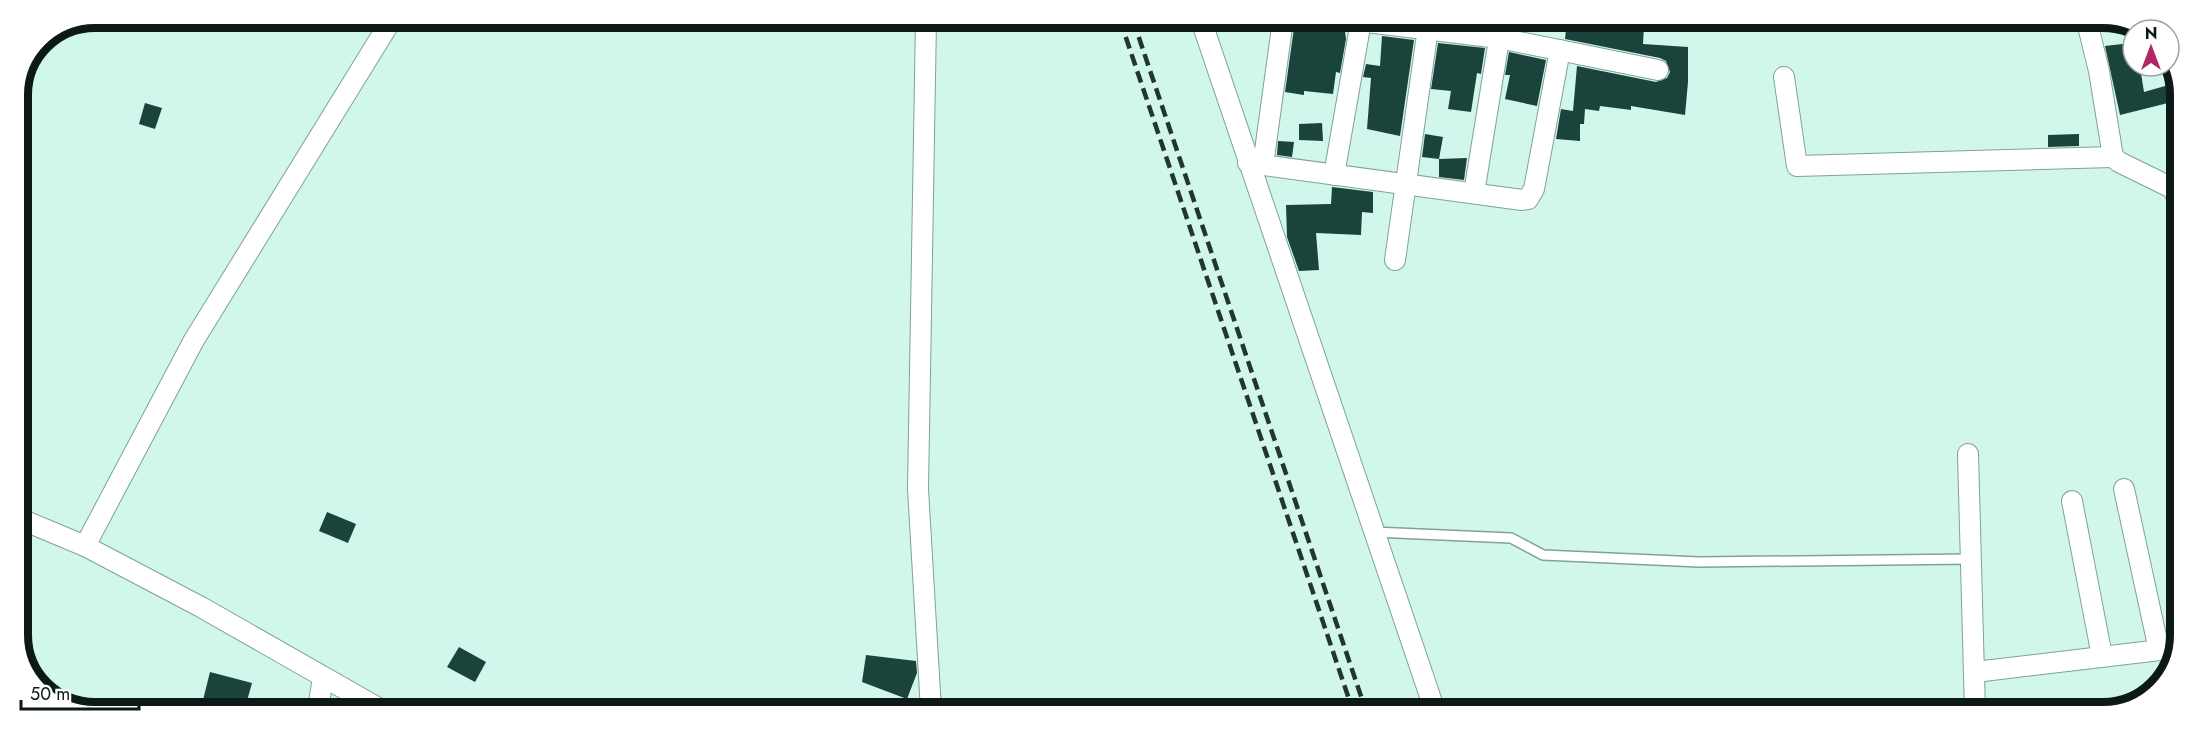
<svg xmlns="http://www.w3.org/2000/svg" width="2199" height="730" font-family="Jost,sans-serif">
	<rect width="100%" height="100%" fill="#d1f7ed"/>
	<!-- building -->
	<g fill="#19433b">
		<polygon points="1295,21 1310,23 1310,27 1341,28 1345,31 1346,39 1340,73 1336,72 1333,94 1304,91 1304,95 1285,92"/>
		<polygon points="1567,21 1626,21 1644,25 1643,44 1688,47 1688,82 1685,115 1631,106 1631,110 1600,106 1599,111 1585,109 1584,124 1580,124 1580,141 1556,139 1561,109 1573,111 1577,66 1656,82 1667,78 1670,72 1666,61 1660,58 1565,39"/>
		<polygon points="1382,36 1414,40 1400,136 1367,129 1371,78 1363,77 1366,64 1380,66"/>
		<polygon points="1438,43 1485,48 1481,74 1477,73 1471,112 1448,109 1451,91 1431,89"/>
		<polygon points="2131,43 2133,66 2140,67 2144,92 2172,84 2176,101 2120,115 2105,46"/>
		<polygon points="1509,52 1546,60 1537,106 1505,99 1510,75 1505,75"/>
		<polygon points="145,103 162,108 155,129 139,124"/>
		<polygon points="1322,123 1323,141 1299,140 1299,124"/>
		<polygon points="1425,134 1443,137 1439,159 1422,157"/>
		<polygon points="2079,134 2079,146 2048,147 2048,135"/>
		<polygon points="1278,141 1294,142 1292,157 1277,155"/>
		<polygon points="1467,158 1464,180 1439,177 1439,159"/>
		<polygon points="1332,187 1373,192 1373,213 1362,212 1361,235 1316,233 1319,270 1299,271 1287,237 1286,205 1331,204"/>
		<polygon points="327,512 356,524 348,543 319,531"/>
		<polygon points="459,647 486,662 475,682 447,667"/>
		<polygon points="866,655 916,661 917,673 907,699 862,682"/>
		<polygon points="210,672 252,683 245,708 201,708"/>
	</g>
	<g fill="none" stroke-linecap="round" stroke-linejoin="round">
		<defs>
			<polyline id="service" points="1374,532 1511,538 1543,555 1699,562 1971,559"/>
			<g id="minor">
				<polyline points="926,20 918,489 931,710"/>
				<polyline points="1201,20 1435,711"/>
				<polyline points="1350,20 1499,38 1658,70"/>
				<polyline points="2087,22 2099,71 2113,157 2119,162 2172,188 2177,197 2180,213"/>
				<polyline points="1784,77 1797,166 2113,157"/>
				<polyline points="1248,163 1522,200 1528,199 1534,189 1560,50"/>
				<polyline points="1263,165 1283,20"/>
				<polyline points="1334,175 1361,21"/>
				<polyline points="1474,193 1502,21"/>
				<polyline points="1395,260 1429,21"/>
				<polyline points="1968,454 1975,712"/>
				<polyline points="2124,489 2159,650"/>
				<polyline points="2072,501 2102,656"/>
				<polyline points="18,518 85,546 201,607 380,709"/>
				<polyline points="85,546 194,340 392,19"/>
				<polyline points="1975,672 2177,648"/>
				<polyline points="318,708 323,678"/>
			</g>
		</defs>
		<!-- service casing -->
		<use href="#service" stroke="#7fa299" stroke-width="12"/>
		<!-- minor casing -->
		<use href="#minor" stroke="#7fa299" stroke-width="22"/>
		<!-- service -->
		<use href="#service" stroke="#fff" stroke-width="9"/>
		<!-- minor -->
		<use href="#minor" stroke="#fff" stroke-width="20"/>
		<!-- rail -->
		<g stroke="#243430" stroke-width="4.5" stroke-dasharray="12 6" stroke-linecap="butt">
			<polyline points="1120,20 1353,711"/>
			<polyline points="1133,20 1366,711"/>
		</g>
	</g>
	<!-- crop -->
	<path d="M0 0H2199V730H0ZM95 28H2103A67 67 0 0 1 2170 95V635A67 67 0 0 1 2103 702H95A67 67 0 0 1 28 635V95A67 67 0 0 1 95 28Z" fill="#fff" fill-rule="evenodd"/>
	<path fill="none" stroke="#0c1916" stroke-width="8" d="M95 28H2103A67 67 0 0 1 2170 95V635A67 67 0 0 1 2103 702H95A67 67 0 0 1 28 635V95A67 67 0 0 1 95 28Z"/>
	<!-- north arrow -->
	<g transform="translate(2151 48)"><circle r="28" fill="#ffffff" stroke="#9ea3a2" stroke-width="1.5"/>
	<path d="M0-4.5L10 22L0 15L-10 22Z" fill="#b22867"/>
	<text y="-9" font-size="16" font-weight="bold" text-anchor="middle" fill="#0c1916">N</text>
	</g>
	<!-- scale -->
	<path d="M21 700v9h118v-9" fill="none" stroke="#0c1916" stroke-width="3"/>
	<text x="30" y="700" font-size="18" fill="#0c1916" stroke="#ffffff" stroke-width="4.5" paint-order="stroke">50 m</text>
</svg>
